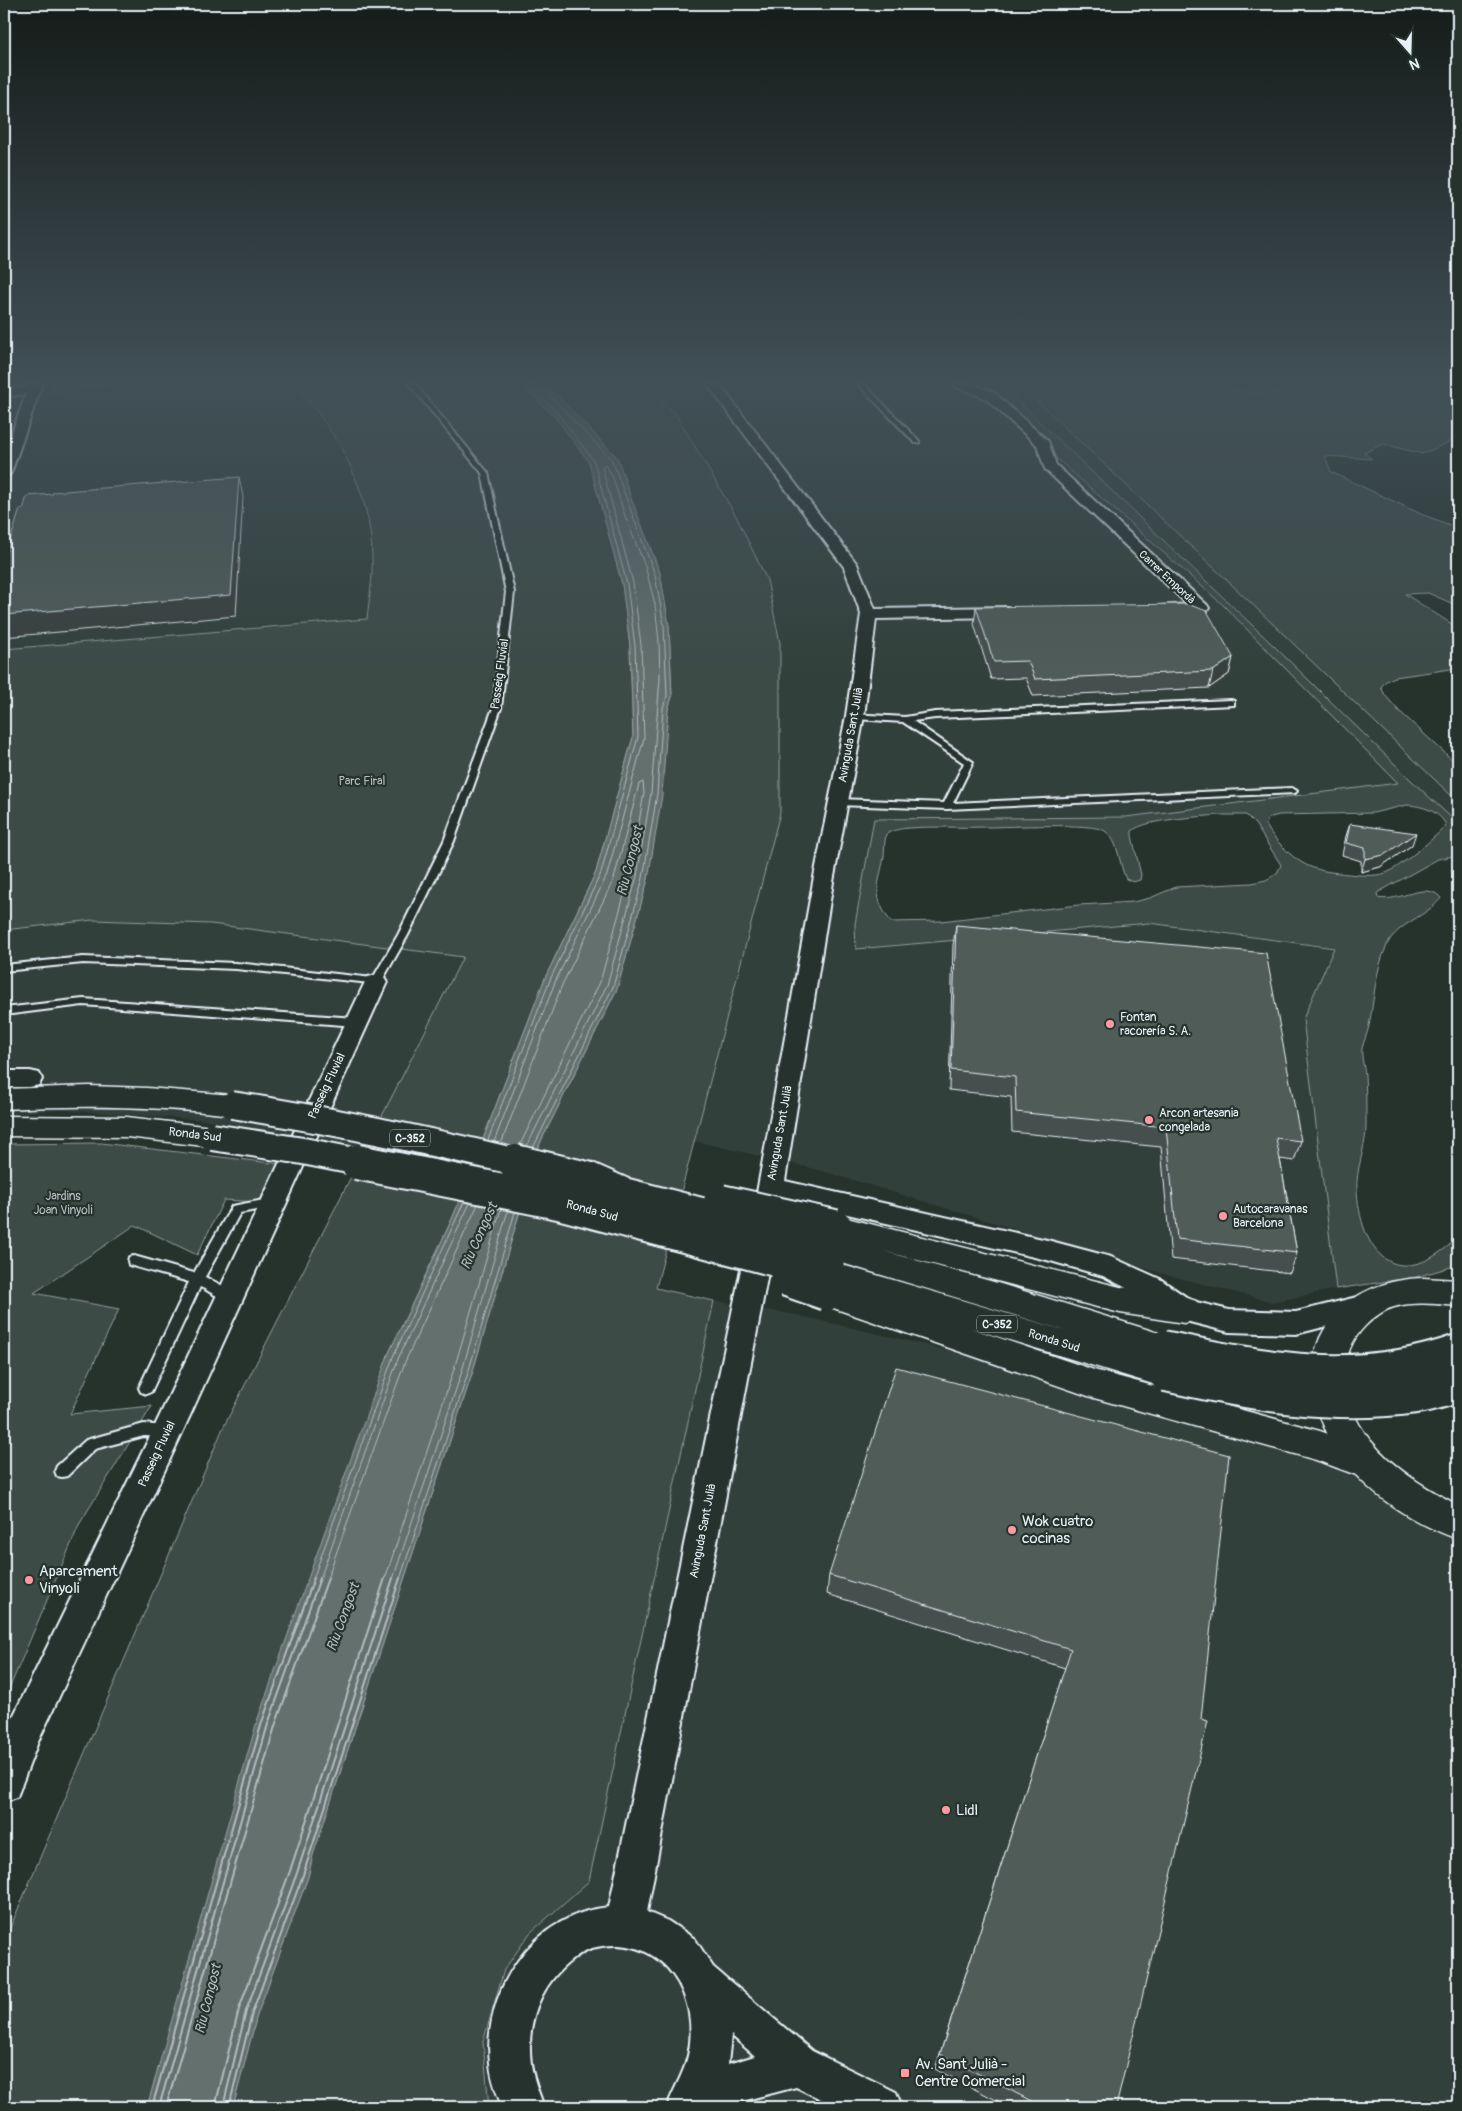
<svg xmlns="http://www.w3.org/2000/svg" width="1462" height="2111" font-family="Pangolin,sans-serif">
	<rect width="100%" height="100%" fill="#26332d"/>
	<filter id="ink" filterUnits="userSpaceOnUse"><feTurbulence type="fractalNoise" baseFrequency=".02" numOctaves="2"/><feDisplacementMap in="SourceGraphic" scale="10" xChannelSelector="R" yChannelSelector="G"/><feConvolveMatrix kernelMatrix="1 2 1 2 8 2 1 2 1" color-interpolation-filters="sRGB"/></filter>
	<g filter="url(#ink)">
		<!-- built -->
		<g fill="#333f3a">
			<polygon points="4,384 54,384 50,392 118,384 294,384 318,411 339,442 358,480 368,524 372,558 368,619 4,649"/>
			<polygon points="640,384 985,384 1020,416 1047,444 1057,459 1223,605 1399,783 1126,817 874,819 857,949 1149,923 1334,949 1303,1019 1336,1289 1273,1302 1167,1275 823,1171 695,1141 780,813 767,580 736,516 675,413"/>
			<polygon points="1000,384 1019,384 1250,602 1458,802 1458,824 1413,782 1275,647"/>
			<polygon points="93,920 211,924 463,957 365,1149 207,1120 60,1110 4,1113 4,930"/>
			<polygon points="714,1301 796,1315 1094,1384 1320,1446 1417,1503 1458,1523 1458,2107 489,2107 483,2042 504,1970 530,1933 589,1881"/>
		</g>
		<!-- green -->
		<g fill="#3e4b47" stroke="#939ea0" fill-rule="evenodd">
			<polygon points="54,384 118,384 49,392"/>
			<path d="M294 384H521L555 417 589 462 622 584 630 646 633 737 596 872 545 978 453 1217 388 1355 185 1980 147 2107H4V1942L223 1428 463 957 211 924 93 920 4 930V649L367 619C369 599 373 578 372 558 371 490 338 433 294 384Z"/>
			<polygon points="546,384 640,384 675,413 736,516 767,580 780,643 780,813 656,1288 714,1301 589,1881 530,1933 504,1970 483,2042 489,2107 233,2107 257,2015 308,1877 313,1855 472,1374 540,1143 617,989 648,879 668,709 672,697 669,626 660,573 632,501 619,464 616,456"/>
			<path d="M985 384H1000L1275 647 1413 782 1458 824V855L1438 859 1377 893 1378 898C1399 903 1426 880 1441 898 1427 917 1397 923 1387 945 1375 971 1374 1000 1369 1026 1367 1034 1364 1041 1362 1048 1361 1057 1364 1066 1365 1075 1366 1091 1366 1107 1366 1124 1367 1146 1355 1169 1357 1191 1362 1261 1402 1292 1458 1237V1265L1416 1277 1336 1289 1303 1019 1334 948 1149 923 856 949 855 924 874 819 1126 817 1398 783 1223 605 1057 459C1037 430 1011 407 985 384ZM1407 805C1422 806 1438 810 1446 825 1439 835 1396 870 1386 873 1374 877 1360 875 1348 874 1318 871 1304 869 1282 846 1276 840 1270 833 1266 825L1268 818 1279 815 1373 813ZM1219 815H1246L1255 824 1281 865 1277 873 1266 880 1252 883 1176 887 1150 898 1133 902 1079 905 941 921 891 922C873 898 877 888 883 862 885 853 884 843 886 834 893 830 900 829 908 828 934 826 961 828 988 827 1007 827 1093 822 1105 831 1119 840 1119 865 1126 879L1133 882 1140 880 1141 875 1132 836V831C1145 819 1200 817 1219 815Z"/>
			<polygon points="1019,384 1213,384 1255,394 1337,384 1458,384 1458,419 1449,423 1458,429 1458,438 1422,454 1383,444 1364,453 1372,459 1325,456 1331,472 1421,514 1458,528 1458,606 1428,593 1405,594 1458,628 1458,668 1395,677 1386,681 1381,687 1385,695 1397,709 1458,765 1458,802 1250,602"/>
			<polygon points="101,1143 280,1164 259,1202 224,1200 197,1255 135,1225 34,1293 119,1309 70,1414 152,1406 80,1523 4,1701 4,1144"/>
		</g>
		<!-- water -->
		<polygon fill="#636f6d" stroke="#98a3a5" points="521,384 546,384 618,459 632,501 660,573 669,626 672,697 668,709 662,795 648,879 617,989 540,1143 472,1374 313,1855 308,1877 257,2015 233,2107 147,2107 257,1721 388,1355 453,1217 545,978 596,872 633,737 630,646 622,584 589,462 555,417"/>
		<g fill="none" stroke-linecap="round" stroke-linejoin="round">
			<!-- shore-far1 -->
			<g stroke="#b3bdc0" stroke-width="1">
				<polyline points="488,1140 550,980 601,873 638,737 635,646 627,584 594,461 558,414 528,384"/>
				<polyline points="494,1142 555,982 607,875 644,738 641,645 633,583 602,467 605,464 613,478 625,516 645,566 655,604 659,642 660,678 651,793 637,876 607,985 527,1146"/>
				<polyline points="501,1144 562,985 614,879 639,784 643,782 644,793 630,874 600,982 520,1145"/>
				<polyline points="533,1148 613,987 643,878 657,794 663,708 667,696 664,626 655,575 612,460 544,390 543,384"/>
				<polyline points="313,1579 393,1357 464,1202"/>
				<polyline points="320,1579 398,1359 470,1203"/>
				<polyline points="327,1579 405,1362 478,1204"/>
				<polyline points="385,1579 454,1369 501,1209"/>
				<polyline points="393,1579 462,1371 508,1210"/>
				<polyline points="400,1579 468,1373 515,1212"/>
			</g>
			<!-- shore -->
			<g stroke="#b3bdc0" stroke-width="2">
				<polyline points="152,2107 262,1722 314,1578"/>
				<polyline points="159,2107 268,1724 320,1578"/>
				<polyline points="166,2107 275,1726 328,1578"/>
				<polyline points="215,2107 239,2009 290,1871 385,1578"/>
				<polyline points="223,2107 246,2011 297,1873 393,1578"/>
				<polyline points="229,2107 252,2013 303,1875 400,1578"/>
			</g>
			<defs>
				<g id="lane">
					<polygon points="409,384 415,384 488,473 514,592 501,708 454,841 408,935 380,984 236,969 83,963 4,971 4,965 83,957 236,963 373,978 398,935 444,841 493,708 506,592 482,473"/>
					<polygon points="858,384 864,384 919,441 919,443 915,443"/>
					<polygon points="1231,700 1234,701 1234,705 935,718 913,721 973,762 953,803 1292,788 1297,791 1295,793 947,809 838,805 833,802 838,799 944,803 964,763 903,722 855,719 852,718 852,714 905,717 935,712"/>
					<polygon points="83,999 356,1018 361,1022 356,1026 83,1005 4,1015 4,1008"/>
					<path d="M274 1198 278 1200 280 1203 278 1206 240 1213 205 1277 235 1292 237 1296 235 1300C224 1303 210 1291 200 1287L151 1392 146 1394 141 1392 139 1388 189 1282 129 1265 128 1261 129 1257 134 1256 194 1273 232 1206Z"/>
					<polygon points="144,1424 173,1427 175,1431 173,1435 168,1437 144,1436 95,1449 67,1476 62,1477 57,1476 55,1471 57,1466 86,1440"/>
				</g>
				<g id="street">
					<polygon points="30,384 42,384 11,473 9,476 4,477 4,455 26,394 4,397 4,389 29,387"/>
					<path d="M707 384H719L857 564 875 609 1007 607 1013 609 1015 612 1013 615 1007 617 876 619 864 716 833 882 785 1181 1047 1240 1111 1257 1160 1279 1192 1301 1229 1310 1296 1312 1365 1295 1375 1298 1379 1306 1375 1314 1296 1334 1229 1332 1174 1318 1140 1295 1103 1276 1047 1260 782 1199 647 1912 668 1921 695 1939 713 1967 812 2051 896 2092 902 2107H837L796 2087 720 2107H667C675 2085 688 2068 690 2043 696 1984 655 1932 592 1948 582 1951 574 1958 567 1964 538 1989 526 2026 531 2064 533 2079 539 2093 544 2107H502C497 2093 491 2079 490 2063 482 1990 534 1914 609 1907L758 1187 813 882 846 716 861 614 844 567ZM731 2035 755 2056 728 2064Z"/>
					<polygon points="954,384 973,384 993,392 1048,441 1056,465 1207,605 1209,608 1207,611 1165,614 1159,612 1157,609 1159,606 1187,604 1045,469 1037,445 985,398 956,387"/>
					<polygon points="376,975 384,977 387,982 183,1431 38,1742 17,1797 4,1802 4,1739 10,1723 153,1430 365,982 368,977"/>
					<polygon points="4,1071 30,1071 39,1073 42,1079 39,1085 30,1087 4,1087"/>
				</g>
				<path id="secondary" d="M1424 1278 1458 1280V1306C1437 1304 1414 1301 1394 1307 1383 1310 1373 1318 1365 1326 1333 1359 1343 1406 1370 1440 1394 1469 1425 1488 1458 1505V1539C1426 1528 1392 1509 1367 1486 1322 1445 1289 1370 1333 1317 1357 1290 1388 1279 1424 1278Z"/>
				<g id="highway">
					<path d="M89 1086 147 1088 232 1095 242 1098 246 1105 242 1112 232 1115C156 1106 81 1105 4 1109V1089Z"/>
					<polygon points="4,1116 127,1117 212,1127 222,1130 227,1137 222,1144 212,1147 127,1137 4,1136"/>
					<polygon points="835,1215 1120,1287 1184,1297 1196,1301 1200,1310 1196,1319 1184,1323 1120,1313 883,1251 1001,1284 1175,1338 1180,1348 1175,1358 1167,1360 1178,1364 1183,1374 1178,1384 1166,1388 970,1328 1094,1370 1320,1431 1383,1454 1388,1465 1383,1476 1370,1480 1316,1460 1094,1398 816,1302 811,1293 816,1284 820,1283 818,1282 813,1273 818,1264 829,1261 1070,1332 822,1257 817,1249 822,1241 831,1238 824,1235 820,1227 824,1219"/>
				</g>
			</defs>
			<!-- lane casing -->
			<use href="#lane" stroke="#e8f1f8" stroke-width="4"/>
			<!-- street casing -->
			<use href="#street" stroke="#e8f1f8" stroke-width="4"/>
			<!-- secondary casing -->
			<use href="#secondary" stroke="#e8f1f8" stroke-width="3"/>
			<!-- highway casing -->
			<use href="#highway" stroke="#e8f1f8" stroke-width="3"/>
			<!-- lane -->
			<use href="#lane" fill="#26332d" fill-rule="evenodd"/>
			<!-- street -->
			<use href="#street" fill="#26332d" fill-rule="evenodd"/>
			<!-- secondary -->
			<use href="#secondary" fill="#26332d" fill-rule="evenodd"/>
			<!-- highway -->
			<use href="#highway" fill="#26332d" fill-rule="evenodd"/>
			<defs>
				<g id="highway-bridge-far1">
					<path d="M232 1105C329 1120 425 1140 521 1163"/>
					<polyline points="212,1137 303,1151 364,1163"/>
				</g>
				<g id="highway-bridge">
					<polyline points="357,1162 559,1202 829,1273"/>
					<polyline points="515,1162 587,1179 623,1195 833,1249"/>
					<polyline points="721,1202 835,1227"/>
					<polyline points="787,1279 827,1293"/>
					<path d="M1163 1348C1265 1369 1356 1388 1458 1352"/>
					<path d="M1166 1374C1249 1393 1332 1408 1417 1396 1431 1394 1444 1389 1458 1386"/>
				</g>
			</defs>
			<!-- highway-bridge-far1 casing -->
			<use href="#highway-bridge-far1" stroke="#e8f1f8" stroke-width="30" stroke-linecap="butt"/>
			<!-- highway-bridge casing -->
			<use href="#highway-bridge" stroke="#e8f1f8" stroke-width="38" stroke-linecap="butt"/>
			<!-- highway-bridge-far1 -->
			<use href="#highway-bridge-far1" stroke="#26332d" stroke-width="26"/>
			<!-- highway-bridge -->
			<use href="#highway-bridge" stroke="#26332d" stroke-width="34"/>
		</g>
		<!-- wall -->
		<g fill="#454f4d" stroke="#e8f1f8">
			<polygon points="976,607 1233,657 1229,674 1209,688 1033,696 1026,678 991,679 974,624"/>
			<polygon points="1350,824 1412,845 1380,867 1361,872 1361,861 1342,855 1346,836"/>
			<polygon points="956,925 1301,1141 1294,1161 1280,1159 1297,1253 1290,1273 1171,1259 1161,1147 1012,1132 1011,1097 949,1090 953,945"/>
			<polygon points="1229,1455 1116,2107 1010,2107 935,2069 1065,1668 827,1594 829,1575"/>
		</g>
		<!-- shaded-wall -->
		<g fill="#38403e" stroke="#e8f1f8">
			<polygon points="239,477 243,497 236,616 4,637 4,615"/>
			<polygon points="1233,657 1229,674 1209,688 1213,671"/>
			<polygon points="1416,833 1412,845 1380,867 1361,872 1365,859"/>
		</g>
		<!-- building -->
		<g fill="#505c59" stroke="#e8f1f8">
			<polygon points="239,477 231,595 4,615 4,560 20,509 23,509 27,496 53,494 53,492"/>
			<polygon points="1187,604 1207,611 1233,657 1213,671 1035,679 1028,661 994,662 976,607"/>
			<polygon points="1350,824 1416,833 1384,855 1365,859 1365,848 1346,843"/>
			<polygon points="956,925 1266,953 1301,1141 1276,1138 1297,1253 1177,1239 1166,1127 1016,1112 1015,1077 951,1070"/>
			<polygon points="896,1367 1229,1455 1201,1719 1208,1721 1116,2107 1043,2107 940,2054 1071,1649 829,1575"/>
		</g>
	</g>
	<!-- sky -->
	<linearGradient id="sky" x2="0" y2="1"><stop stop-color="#151c19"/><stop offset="0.56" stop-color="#415057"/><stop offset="1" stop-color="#415057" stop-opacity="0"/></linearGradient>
	<rect width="1462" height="680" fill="url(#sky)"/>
	<!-- markers -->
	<g fill="#ff9aa2" stroke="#26332d" stroke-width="2">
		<circle cx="1110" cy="1024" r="5"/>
		<circle cx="1149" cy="1120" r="5"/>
		<circle cx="1223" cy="1216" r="5"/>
		<circle cx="1012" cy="1530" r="5"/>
		<circle cx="29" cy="1580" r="5"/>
		<circle cx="946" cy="1810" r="5"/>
		<rect x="900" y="2068" width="10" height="10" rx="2.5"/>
	</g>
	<g text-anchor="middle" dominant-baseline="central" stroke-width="4.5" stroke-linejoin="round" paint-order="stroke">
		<!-- far-street labels -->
		<g font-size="11" fill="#e8f1f8" stroke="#26332d">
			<text transform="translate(1167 577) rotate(43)">Carrer Empordà</text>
		</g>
		<!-- shield labels -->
		<g fill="#26332d" stroke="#aeb8bb" stroke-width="1">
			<rect x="390" y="1129.5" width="40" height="17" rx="4"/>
			<rect x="977" y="1315.5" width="40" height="17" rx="4"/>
		</g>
		<g font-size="11" font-weight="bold" fill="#e8f1f8">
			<text x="410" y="1138">C-352</text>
			<text x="997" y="1324">C-352</text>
		</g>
		<!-- street labels -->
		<g font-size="12" fill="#e8f1f8" stroke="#26332d">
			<text transform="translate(500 674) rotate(-82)">Passeig Fluvial</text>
			<text transform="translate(851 735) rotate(-80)">Avinguda Sant Julià</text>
			<text transform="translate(327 1086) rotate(-65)">Passeig Fluvial</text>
			<text transform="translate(780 1133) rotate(-80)">Avinguda Sant Julià</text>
			<text transform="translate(195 1135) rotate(7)">Ronda Sud</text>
			<text transform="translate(592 1211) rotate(15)">Ronda Sud</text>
			<text transform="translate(1054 1341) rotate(17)">Ronda Sud</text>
			<text transform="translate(157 1454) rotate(-65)">Passeig Fluvial</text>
			<text transform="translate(703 1531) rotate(-79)">Avinguda Sant Julià</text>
		</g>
		<!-- park labels -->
		<g font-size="12" fill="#b5bfc3" stroke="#26332d">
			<text x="362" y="781">Parc Firal</text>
			<text x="63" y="1196">Jardins<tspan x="63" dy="14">Joan Vinyoli</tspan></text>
		</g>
		<!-- poi labels -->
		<g font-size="12" fill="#e8f1f8" stroke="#26332d" text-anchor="start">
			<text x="1120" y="1017">Fontan<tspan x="1120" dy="14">racorería S. A.</tspan></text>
			<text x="1159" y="1113">Arcon artesania<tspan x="1159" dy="14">congelada</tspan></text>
			<text x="1233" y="1209">Autocaravanas<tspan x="1233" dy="14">Barcelona</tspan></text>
		</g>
		<!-- water labels -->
		<g font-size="14" font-style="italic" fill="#b3bdc0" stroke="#26332d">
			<text transform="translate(630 861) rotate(-76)">Riu Congost</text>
			<text transform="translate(479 1236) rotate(-66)">Riu Congost</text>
			<text transform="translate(343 1617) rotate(-70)">Riu Congost</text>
			<text transform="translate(208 1999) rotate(-76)">Riu Congost</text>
		</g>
		<!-- near-poi labels -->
		<g font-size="15" fill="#e8f1f8" stroke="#26332d" text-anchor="start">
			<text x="1022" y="1521">Wok cuatro<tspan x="1022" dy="17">cocinas</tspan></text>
			<text x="39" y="1571">Aparcament<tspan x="39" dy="17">Vinyoli</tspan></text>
			<text x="956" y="1810">Lidl</text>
			<text x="915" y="2064">Av. Sant Julià -<tspan x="915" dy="17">Centre Comercial</tspan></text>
		</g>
	</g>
	<!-- margin -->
	<rect width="1462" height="2111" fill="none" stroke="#26332d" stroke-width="20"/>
	<rect x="10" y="10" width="1442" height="2091" fill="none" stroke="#e8f1f8" stroke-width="2" filter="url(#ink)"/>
	<!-- north arrow -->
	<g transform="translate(1410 52) rotate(160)" stroke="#26332d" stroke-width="4" paint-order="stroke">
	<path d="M0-4L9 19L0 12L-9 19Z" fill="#e8f1f8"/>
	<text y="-8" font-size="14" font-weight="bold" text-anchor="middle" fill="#e8f1f8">N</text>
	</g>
</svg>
